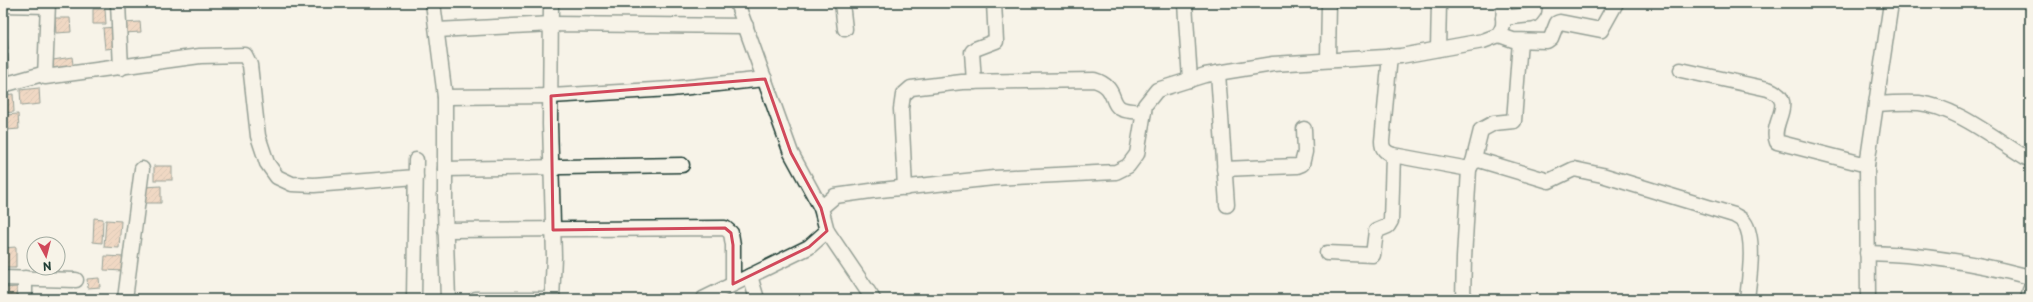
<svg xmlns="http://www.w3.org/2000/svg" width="2033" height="302" font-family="'Playpen Sans',sans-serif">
	<defs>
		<pattern id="building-hatch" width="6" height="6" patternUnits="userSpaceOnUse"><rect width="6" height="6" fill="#e7b898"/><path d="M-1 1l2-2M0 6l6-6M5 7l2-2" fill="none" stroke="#bb977d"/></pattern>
	</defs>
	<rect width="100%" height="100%" fill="#f7f3e8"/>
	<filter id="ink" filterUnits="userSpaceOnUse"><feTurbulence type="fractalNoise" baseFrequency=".025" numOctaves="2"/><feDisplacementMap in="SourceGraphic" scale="8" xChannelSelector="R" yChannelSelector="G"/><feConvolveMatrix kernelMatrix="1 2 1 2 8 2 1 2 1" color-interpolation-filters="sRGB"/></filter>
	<g filter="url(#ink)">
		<!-- building -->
		<g fill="url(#building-hatch)" stroke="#1f3d34">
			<polygon points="93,9 105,9 106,24 93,24"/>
			<polygon points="55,18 70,18 71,32 56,33"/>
			<polygon points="140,22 141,32 124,33 123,23"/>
			<polygon points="116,27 118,48 105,49 103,28"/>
			<polygon points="3,32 6,32 8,49 3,49"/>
			<polygon points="8,54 10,78 3,79 3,55"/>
			<polygon points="72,57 74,72 49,75 47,61"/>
			<polygon points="39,88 40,104 21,106 20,90"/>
			<polygon points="13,94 14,112 3,113 3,95"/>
			<polygon points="18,114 19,129 7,130 5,115"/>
			<rect x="154" y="166" width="18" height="14"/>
			<polygon points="161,186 161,203 144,203 144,187"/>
			<polygon points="94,218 103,219 102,243 93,242"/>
			<polygon points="106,220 121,221 119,248 104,247"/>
			<polygon points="16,247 16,268 3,268 3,248"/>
			<polygon points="105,256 124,257 123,271 104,270"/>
			<polygon points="44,268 58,268 58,277 43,277"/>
			<polygon points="99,278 100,287 88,288 87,279"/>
			<polygon points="18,287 18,299 3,299 3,288"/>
		</g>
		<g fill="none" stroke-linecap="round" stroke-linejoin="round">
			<defs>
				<g id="minor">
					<polyline points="48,3 45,77 200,56 245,55 250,65 258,136 267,163 277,177 292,184 314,185 416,177"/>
					<polyline points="118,3 121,68"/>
					<polyline points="433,3 445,97 445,210 448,299"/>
					<polyline points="551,3 550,124 554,257 552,299"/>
					<polyline points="737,3 791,153 821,208"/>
					<polyline points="842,3 845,29"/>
					<polyline points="1185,3 1190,80"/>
					<polyline points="3,5 47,6"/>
					<polyline points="1503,18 1531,15 1534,11 1535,3"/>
					<polyline points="437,30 552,24 746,26"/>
					<polyline points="1499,35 1513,40 1547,41 1551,38 1557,23 1560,22 1601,30 1616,3"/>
					<polyline points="1438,49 1439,3"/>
					<path d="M1390 56 1382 141C1382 149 1385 152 1393 155L1469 169 1464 258 1463 299"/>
					<polyline points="1328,59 1329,3"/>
					<path d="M1681 70 1768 89C1799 101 1769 122 1777 142L1867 165"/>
					<polyline points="1218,73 1227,205"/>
					<polyline points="974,82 972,52 975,49 996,41 994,3"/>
					<polyline points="3,85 46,73"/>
					<polyline points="445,97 551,96 671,89 765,79"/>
					<path d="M1876 104C1890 103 1904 102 1919 103 1957 107 1997 141 2030 160"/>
					<polyline points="1473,162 1481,130 1494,123 1514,121 1520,41"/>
					<polyline points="445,169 682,165"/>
					<polyline points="1224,169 1297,166 1302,164 1305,152 1304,129"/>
					<path d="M1469 169 1473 162 1479 160 1549 181 1574 169 1602 175 1734 215C1737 217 1742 219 1744 222 1756 238 1749 280 1747 299"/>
					<path d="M905 188 901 109 903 95 911 88 962 82 1094 80C1118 87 1109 104 1122 109 1129 112 1138 111 1144 112"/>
					<polyline points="445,230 725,228 731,233 733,245 733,284"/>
					<polyline points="827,231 873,299"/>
					<polyline points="1327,253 1373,255 1376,231 1388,226 1391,221 1393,155"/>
					<path d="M1867 253C1922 254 1977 263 2030 277"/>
					<polyline points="750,276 757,299"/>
					<polyline points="3,278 76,280"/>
					<polyline points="25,299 25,278"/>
					<polyline points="125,299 142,169"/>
					<polyline points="414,299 416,160"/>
					<polyline points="476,299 552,299"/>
					<polyline points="703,299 809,247 827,231 821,208 835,196 871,191 994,178 1116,172 1128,166 1137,154 1145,105 1157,90 1205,75 1273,64 1401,56 1483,41 1499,35 1503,26 1504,3"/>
					<polyline points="1868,299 1867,165 1891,3"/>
					<polyline points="2028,299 2030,290"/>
				</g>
			</defs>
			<!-- minor casing -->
			<use href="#minor" stroke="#1f3d34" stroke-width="17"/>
			<!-- minor -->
			<use href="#minor" stroke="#f7f3e8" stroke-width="14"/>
		</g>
	</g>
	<!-- marked area -->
	<path d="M0 0H2033V302H0ZM765 79 791 153 821 208 827 231 809 247 733 284V245L731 233 725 228 553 230 551 96Z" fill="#f7f3e8" fill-opacity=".55" fill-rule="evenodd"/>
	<path fill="none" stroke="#d1495b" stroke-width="3" stroke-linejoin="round" d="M765 79 791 153 821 208 827 231 809 247 733 284V245L731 233 725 228 553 230 551 96Z"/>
	<!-- margin -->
	<rect width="2033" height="302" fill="none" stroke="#f7f3e8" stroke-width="16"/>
	<rect x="8" y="8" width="2017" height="286" fill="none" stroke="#1f3d34" stroke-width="1.5" filter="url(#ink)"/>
	<!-- north arrow -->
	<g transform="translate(46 256) rotate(173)"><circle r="19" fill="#f7f3e8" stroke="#a1aaa0"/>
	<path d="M0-3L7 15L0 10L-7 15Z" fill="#d1495b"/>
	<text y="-6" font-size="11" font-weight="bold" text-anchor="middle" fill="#1f3d34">N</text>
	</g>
</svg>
